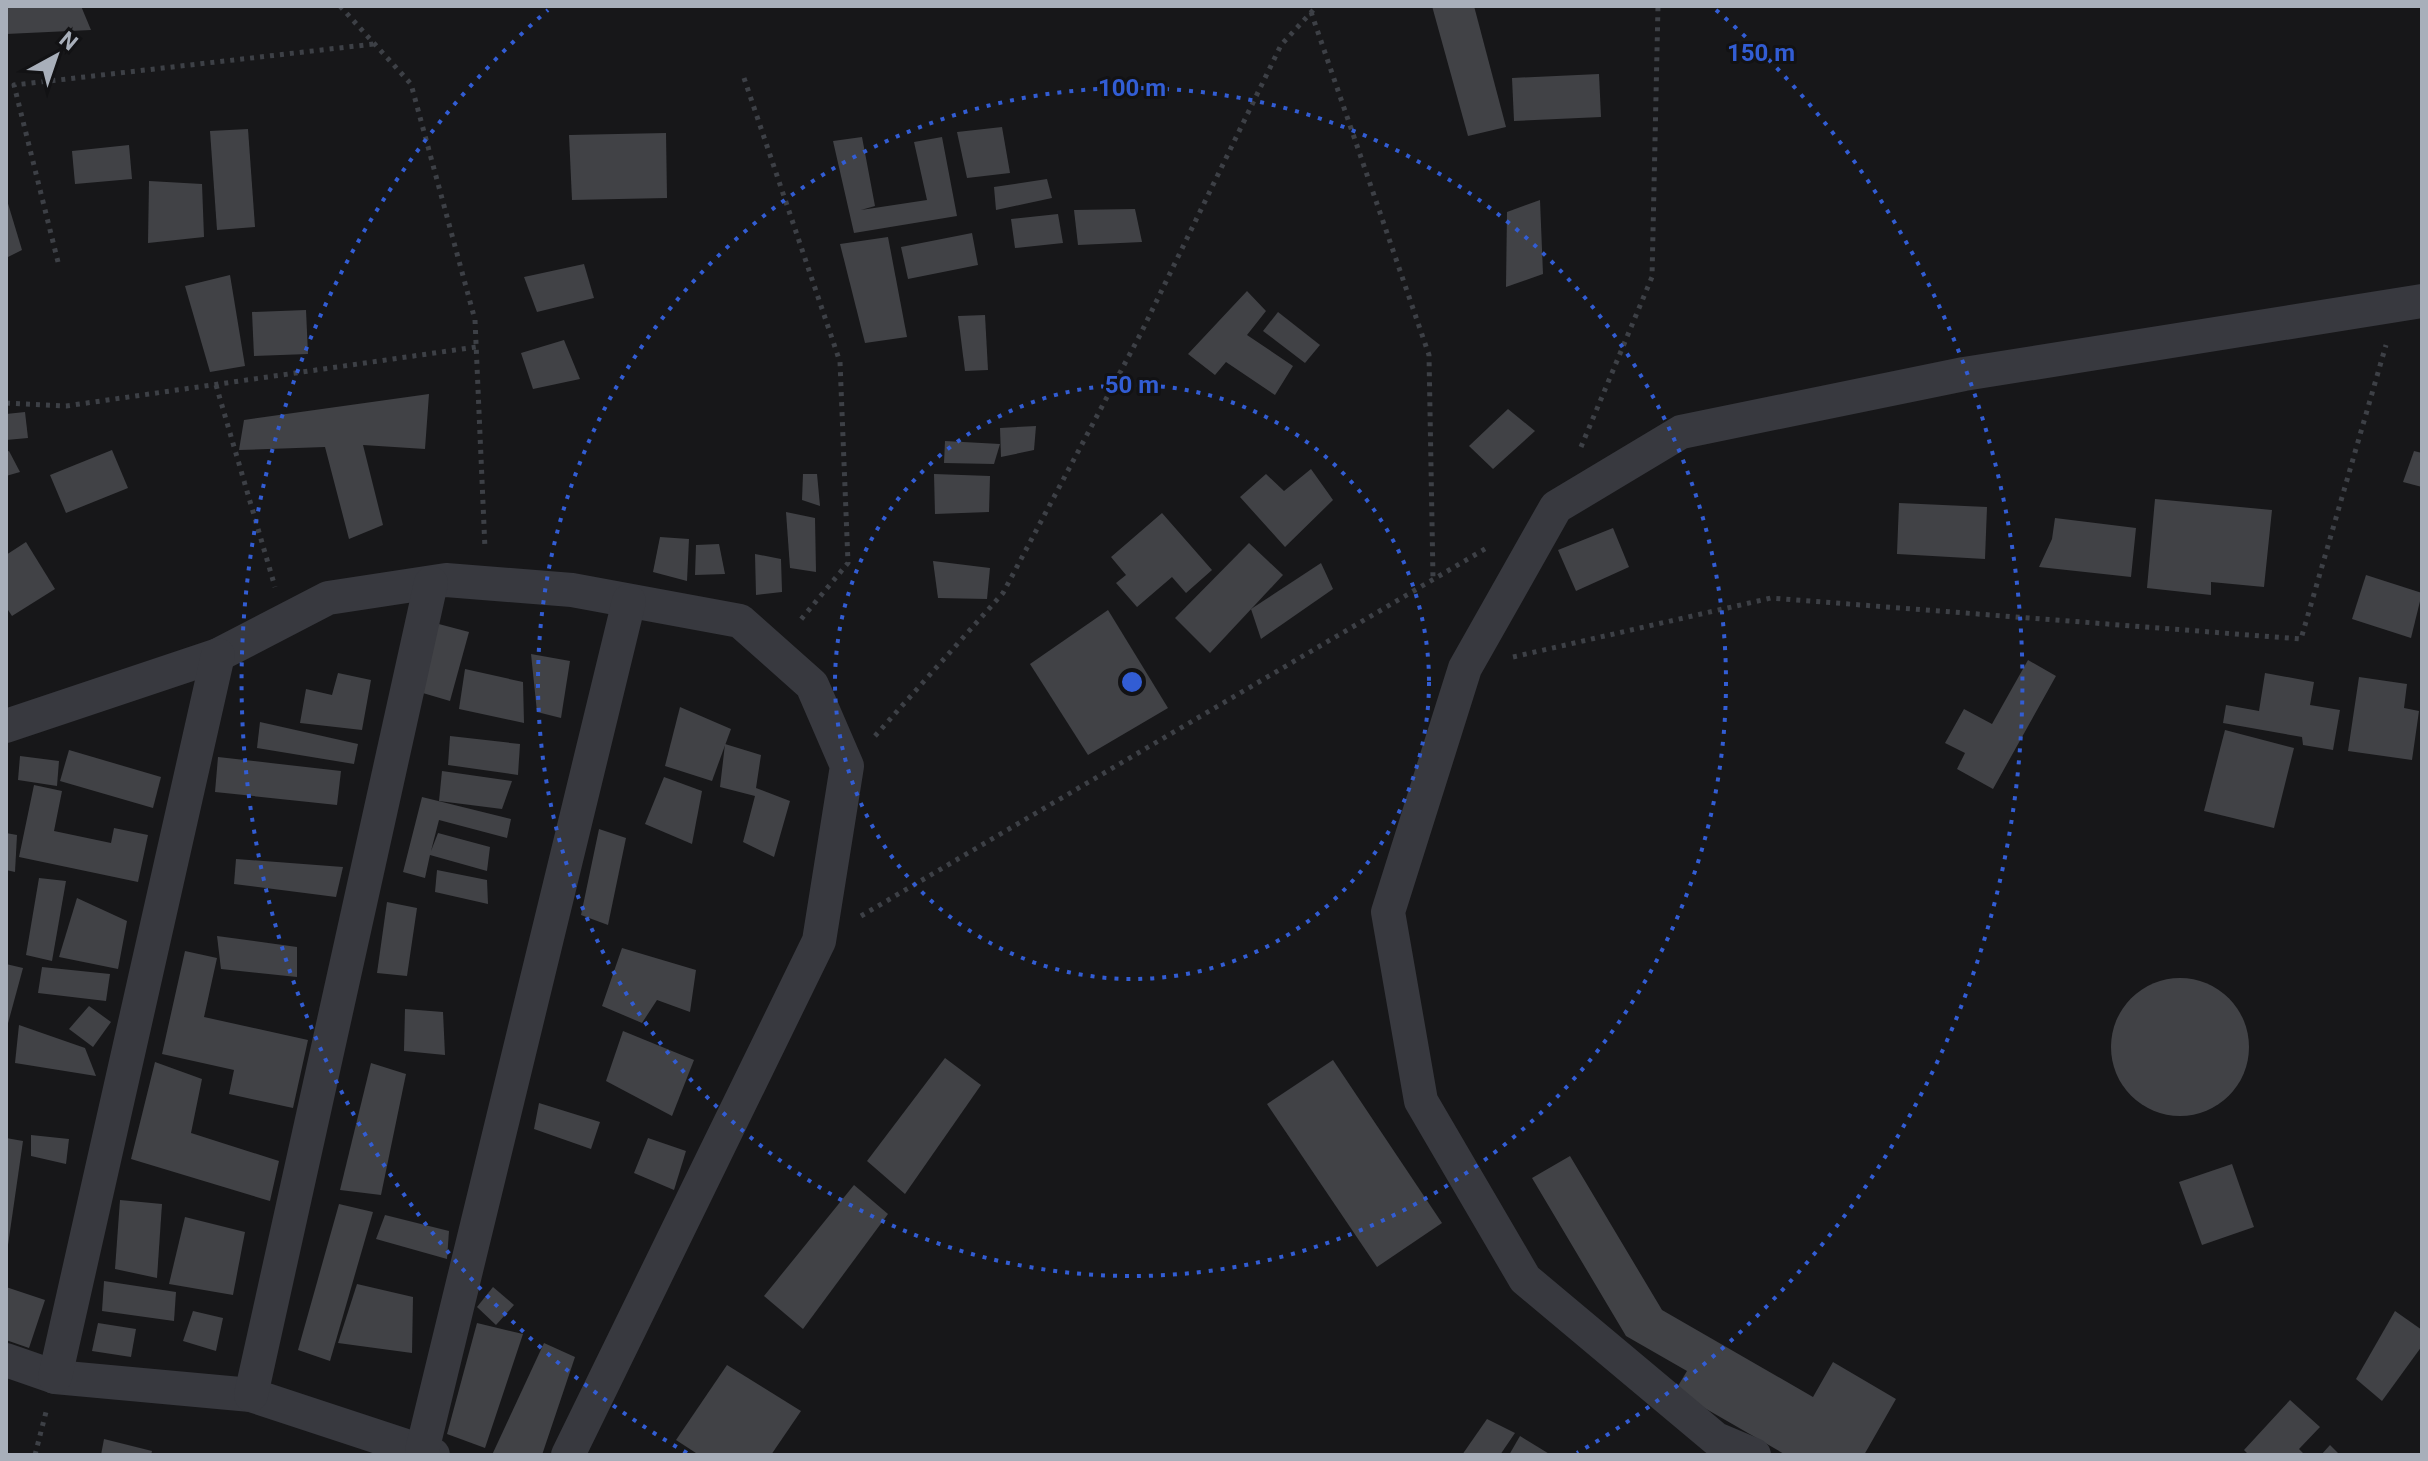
<svg xmlns="http://www.w3.org/2000/svg" width="2428" height="1461" font-family="Roboto,sans-serif">
	<rect width="100%" height="100%" fill="#171719"/>
	<!-- building -->
	<g fill="#414246">
		<polygon points="6,6 81,6 91,30 6,34"/>
		<polygon points="1432,6 1474,6 1506,127 1468,136"/>
		<polygon points="1599,74 1601,117 1514,121 1512,78"/>
		<polygon points="1002,127 1010,173 967,178 957,132"/>
		<polygon points="248,129 255,227 217,230 210,131"/>
		<polygon points="666,133 667,198 572,200 569,135"/>
		<polygon points="862,137 875,206 861,210 927,200 914,142 942,137 957,216 854,233 833,141"/>
		<polygon points="129,145 132,179 75,184 72,151"/>
		<polygon points="1047,179 1052,198 996,210 994,187"/>
		<polygon points="149,181 202,184 204,237 148,243"/>
		<polygon points="6,197 22,250 6,258"/>
		<polygon points="1540,200 1543,274 1506,287 1507,212"/>
		<polygon points="1135,209 1142,242 1078,245 1074,210"/>
		<polygon points="1058,214 1063,243 1015,248 1011,219"/>
		<polygon points="972,233 978,265 908,279 901,247"/>
		<polygon points="888,237 907,337 865,343 840,244"/>
		<polygon points="584,264 594,298 537,312 524,277"/>
		<polygon points="230,275 245,366 210,372 185,286"/>
		<polygon points="1247,291 1266,311 1247,335 1293,366 1275,395 1226,362 1215,375 1188,354"/>
		<polygon points="306,310 308,354 254,356 252,312"/>
		<polygon points="1278,312 1320,345 1305,363 1263,331"/>
		<polygon points="985,315 988,370 965,371 958,316"/>
		<polygon points="564,340 580,379 533,389 521,353"/>
		<polygon points="429,394 425,449 363,445 383,525 349,539 325,447 239,450 244,420"/>
		<polygon points="1508,409 1535,431 1493,469 1469,446"/>
		<polygon points="25,412 28,438 6,440 6,414"/>
		<polygon points="1036,426 1034,450 1001,457 1000,428"/>
		<polygon points="945,441 1000,444 994,464 944,463"/>
		<polygon points="112,450 128,488 66,513 50,475"/>
		<polygon points="9,451 20,472 6,476 6,452"/>
		<polygon points="2414,451 2422,453 2422,487 2403,482"/>
		<polygon points="1311,469 1333,500 1285,547 1240,497 1266,474 1284,491"/>
		<polygon points="803,474 817,474 820,506 802,500"/>
		<polygon points="934,474 990,476 989,512 935,514"/>
		<polygon points="2155,499 2272,510 2264,587 2211,582 2211,595 2147,588"/>
		<polygon points="1899,503 1987,507 1985,559 1897,554"/>
		<polygon points="786,512 815,518 816,572 790,568"/>
		<polygon points="1162,513 1212,570 1186,593 1172,577 1137,607 1116,583 1126,575 1111,557"/>
		<polygon points="2055,518 2136,528 2131,577 2039,567 2052,539"/>
		<polygon points="1613,528 1629,567 1576,591 1558,550"/>
		<polygon points="660,537 689,539 687,581 653,572"/>
		<polygon points="26,542 55,589 12,616 6,607 6,555"/>
		<polygon points="1249,543 1283,575 1210,653 1175,618"/>
		<polygon points="719,544 725,574 695,575 696,545"/>
		<polygon points="755,554 781,559 782,592 756,595"/>
		<polygon points="933,561 990,568 987,599 938,598"/>
		<polygon points="1321,563 1333,589 1261,639 1251,609"/>
		<polygon points="2366,575 2422,593 2411,638 2352,619"/>
		<polygon points="1108,610 1168,708 1088,755 1030,664"/>
		<polygon points="435,623 469,632 450,701 416,691"/>
		<polygon points="531,654 570,661 561,718 537,712"/>
		<polygon points="2028,660 2056,676 1993,789 1957,769 1965,753 1945,743 1964,709 1992,724"/>
		<polygon points="465,669 523,682 524,723 459,709"/>
		<polygon points="338,673 371,680 362,730 300,723 306,689 332,695"/>
		<polygon points="2265,673 2314,682 2310,705 2340,710 2333,750 2303,745 2302,737 2223,723 2226,705 2259,711"/>
		<polygon points="2359,677 2407,684 2404,708 2419,711 2412,760 2348,751"/>
		<polygon points="680,707 731,729 712,781 665,766"/>
		<polygon points="260,722 358,744 354,764 257,748"/>
		<polygon points="2225,730 2294,748 2274,828 2204,811"/>
		<polygon points="450,736 520,744 518,775 448,765"/>
		<polygon points="725,744 761,755 756,788 790,801 774,857 743,842 755,796 720,787"/>
		<polygon points="69,750 161,777 153,808 60,781"/>
		<polygon points="20,756 59,761 57,786 18,780"/>
		<polygon points="218,757 341,771 337,805 215,792"/>
		<polygon points="442,771 512,781 502,809 439,801"/>
		<polygon points="664,777 702,791 692,844 645,824"/>
		<polygon points="34,785 62,791 54,831 111,843 114,828 148,835 138,882 19,857"/>
		<polygon points="422,797 511,819 507,838 439,820 431,851 438,833 490,847 487,871 430,855 425,878 403,872"/>
		<polygon points="599,829 626,838 608,925 581,915"/>
		<polygon points="6,833 17,835 15,872 6,870"/>
		<polygon points="236,859 343,867 336,897 234,884"/>
		<polygon points="437,870 487,880 488,904 435,892"/>
		<polygon points="39,878 66,881 52,961 26,955"/>
		<polygon points="77,898 127,921 118,969 59,957"/>
		<polygon points="387,902 417,908 407,976 377,973"/>
		<polygon points="217,936 297,947 297,977 221,969"/>
		<polygon points="622,948 696,970 690,1012 657,1000 642,1023 602,1006"/>
		<polygon points="185,951 217,958 204,1017 308,1040 293,1108 229,1094 234,1070 162,1054"/>
		<polygon points="6,964 23,968 7,1027 6,1027"/>
		<polygon points="42,967 110,974 106,1001 38,993"/>
		<circle cx="2180" cy="1047" r="69"/>
		<polygon points="89,1006 111,1022 93,1047 69,1029"/>
		<polygon points="405,1009 443,1012 445,1055 404,1051"/>
		<polygon points="19,1025 85,1048 96,1076 15,1063"/>
		<polygon points="623,1031 694,1060 672,1116 606,1081"/>
		<polygon points="945,1058 981,1085 905,1194 867,1161"/>
		<polygon points="1333,1060 1442,1223 1377,1267 1267,1104"/>
		<polygon points="155,1062 202,1079 191,1133 279,1161 270,1201 131,1159"/>
		<polygon points="371,1063 406,1074 381,1195 340,1190"/>
		<polygon points="539,1103 600,1122 591,1149 534,1129"/>
		<polygon points="31,1135 69,1139 66,1164 31,1156"/>
		<polygon points="6,1138 23,1141 8,1245 6,1245"/>
		<polygon points="648,1138 686,1151 674,1190 634,1173"/>
		<polygon points="1570,1156 1662,1310 1813,1397 1833,1362 1896,1399 1864,1455 1786,1455 1675,1391 1687,1371 1626,1336 1532,1178"/>
		<polygon points="2232,1164 2254,1227 2202,1245 2179,1182"/>
		<polygon points="854,1185 888,1214 803,1329 764,1296"/>
		<polygon points="120,1200 162,1204 157,1278 115,1269"/>
		<polygon points="339,1204 373,1212 330,1361 298,1350"/>
		<polygon points="385,1215 449,1231 447,1259 376,1239"/>
		<polygon points="185,1217 245,1232 233,1295 169,1284"/>
		<polygon points="104,1281 176,1292 174,1321 102,1311"/>
		<polygon points="357,1284 413,1297 412,1353 338,1343"/>
		<polygon points="6,1287 45,1300 29,1348 6,1340"/>
		<polygon points="493,1287 514,1305 496,1325 477,1307"/>
		<polygon points="193,1311 223,1318 216,1351 183,1341"/>
		<polygon points="2395,1311 2422,1330 2422,1346 2382,1401 2356,1379"/>
		<polygon points="98,1323 136,1329 131,1357 92,1351"/>
		<polygon points="477,1323 523,1334 485,1448 447,1434"/>
		<polygon points="544,1343 575,1357 542,1455 492,1455"/>
		<polygon points="727,1365 801,1411 771,1455 699,1455 676,1440"/>
		<polygon points="2290,1400 2320,1427 2299,1449 2305,1455 2249,1455 2244,1450"/>
		<polygon points="1487,1419 1515,1433 1500,1455 1462,1455"/>
		<polygon points="1520,1436 1551,1455 1509,1455"/>
		<polygon points="104,1439 152,1451 151,1455 101,1455"/>
		<polygon points="2330,1445 2340,1455 2321,1455"/>
	</g>
	<g fill="none" stroke-linecap="round" stroke-linejoin="round">
		<!-- path -->
		<g stroke="#3d4046" stroke-width="5" stroke-dasharray="4 6" stroke-linecap="butt">
			<polyline points="340,6 411,84 475,320 485,549"/>
			<polyline points="1311,12 1429,355 1433,578"/>
			<polyline points="744,78 840,362 848,563 798,623"/>
			<polyline points="58,262 14,85 374,44"/>
			<polyline points="216,385 275,587"/>
			<polyline points="6,403 66,406 476,347"/>
			<polyline points="1581,447 1652,277 1658,6"/>
			<polyline points="1513,657 1771,598 2301,639 2386,345"/>
			<polyline points="875,736 1003,593 1141,333 1281,45 1317,6"/>
			<polyline points="861,916 1490,546"/>
			<polyline points="35,1455 46,1412"/>
		</g>
		<!-- street -->
		<g stroke="#38393f" stroke-width="34">
			<polyline points="6,726 218,655 328,598 446,580 572,590 740,621 812,685 847,766 819,941 568,1455"/>
			<polyline points="6,1360 55,1377 251,1395 433,1455"/>
			<polyline points="55,1377 218,655"/>
			<polyline points="251,1395 431,583"/>
			<polyline points="422,1451 629,601"/>
			<polyline points="1754,1455 1716,1439 1525,1279 1421,1101 1388,912 1465,668 1556,507 1681,432 1964,374 2422,301"/>
		</g>
	</g>
	<!-- distance rings -->
	<g fill="none" stroke="#325dd4" stroke-width="4" stroke-dasharray="4 8">
		<circle cx="1132" cy="682" r="297"/>
		<circle cx="1132" cy="682" r="594"/>
		<path d="M687 1453A890 890 0 0 1 548 10M1716 10A890 890 0 0 1 1577 1453"/>
	</g>
	<circle cx="1132" cy="682" r="12" fill="#325dd4" stroke="#121214" stroke-width="4"/>
	<g font-size="24" text-anchor="middle" font-weight="bold" fill="#325dd4" stroke="#121214" stroke-width="6" stroke-linejoin="round" paint-order="stroke">
		<text x="1761" y="61">150 m</text>
		<text x="1132" y="96">100 m</text>
		<text x="1132" y="393">50 m</text>
	</g>
	<!-- border -->
	<rect width="2428" height="1461" fill="none" stroke="#a8afba" stroke-width="16"/>
	<!-- north arrow -->
	<g transform="translate(56 56) rotate(40)" stroke="#121214" stroke-width="6" paint-order="stroke">
	<path d="M0-6L14 30L0 20L-14 30Z" fill="#a8afba"/>
	<text y="-12" font-size="22" font-weight="bold" text-anchor="middle" fill="#a8afba">N</text>
	</g>
</svg>
